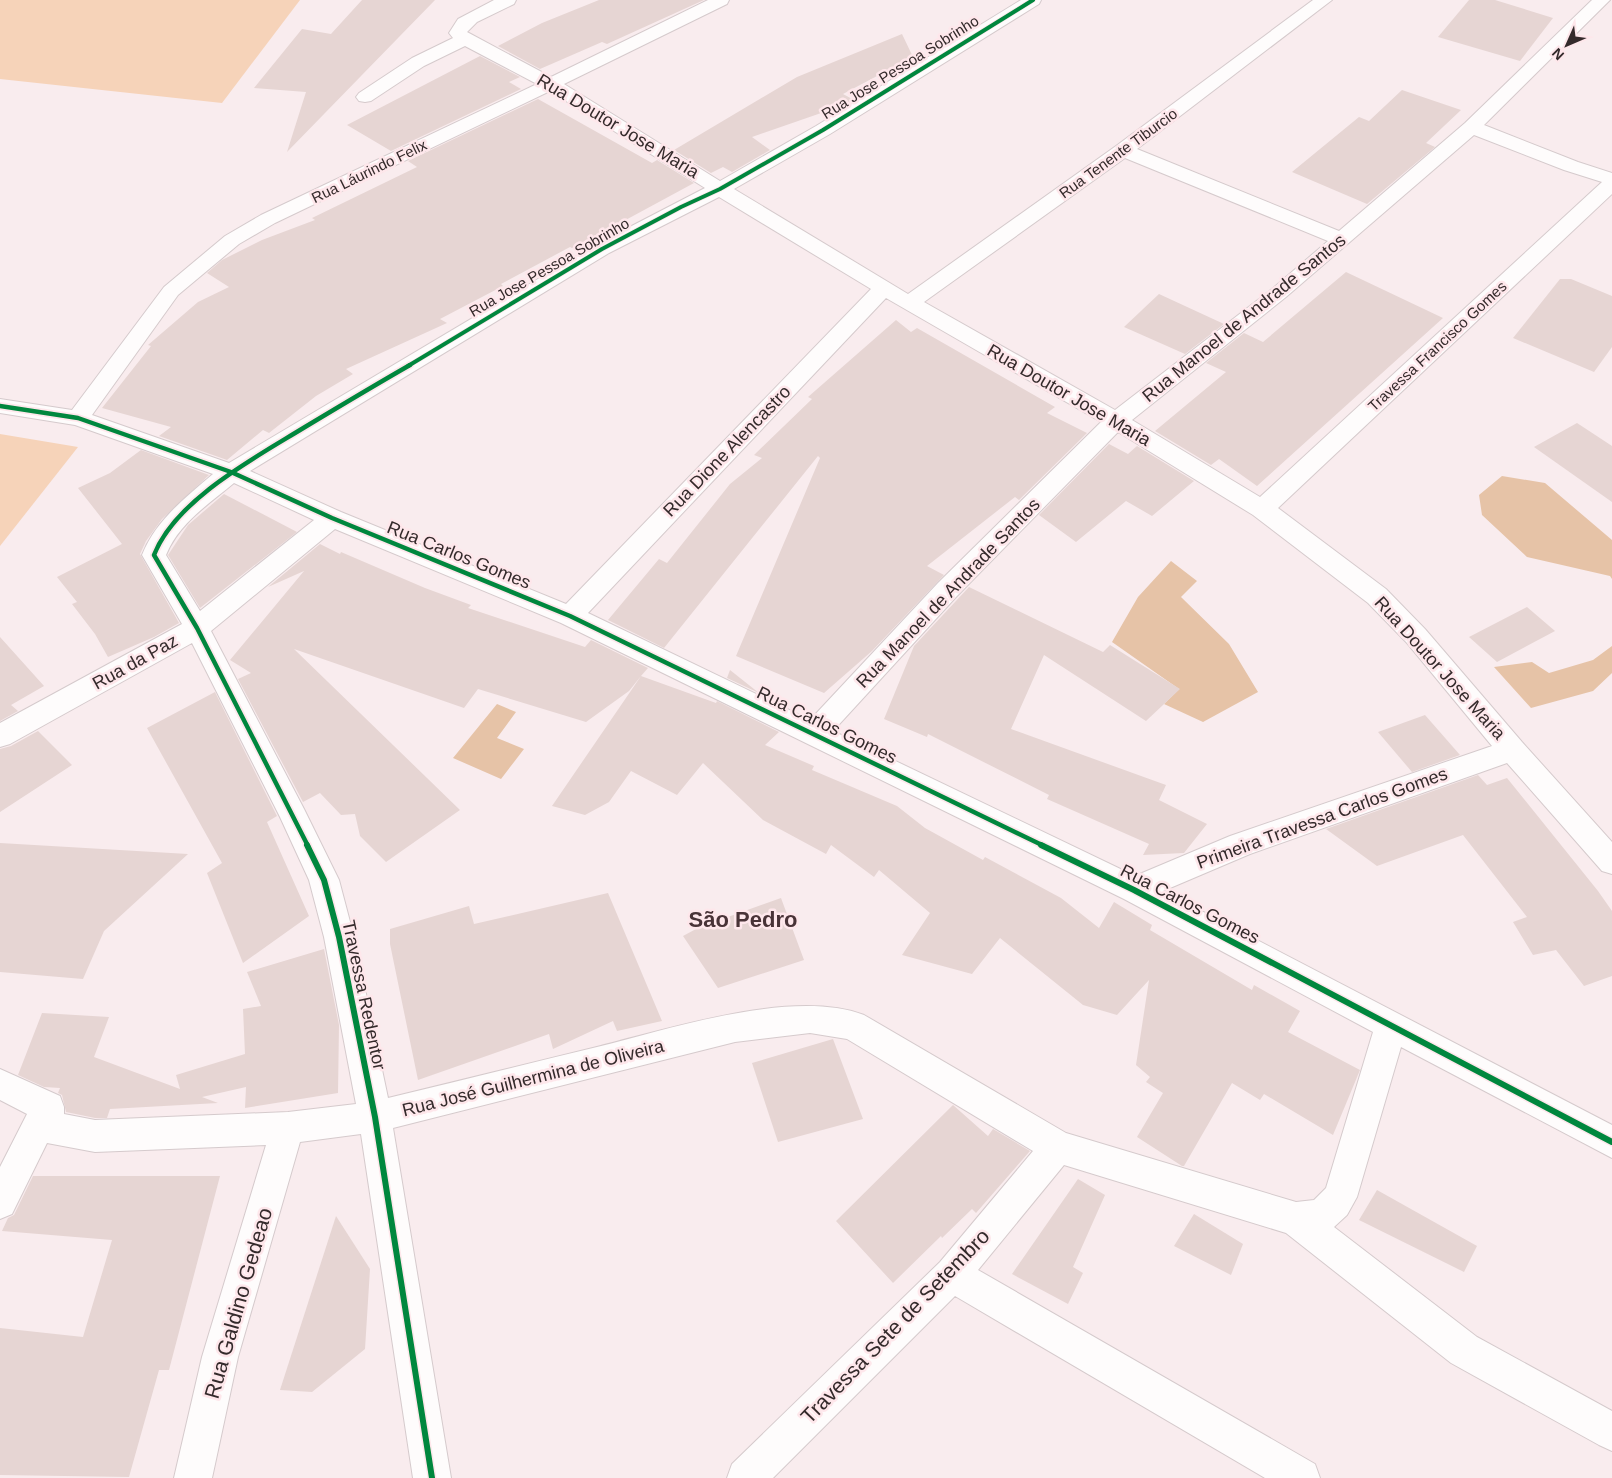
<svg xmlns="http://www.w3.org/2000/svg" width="1612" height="1478" font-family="Arial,sans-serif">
	<rect width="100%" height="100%" fill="#f9ecee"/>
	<!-- green -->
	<g fill="#f6d3b9">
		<polygon points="0,0 300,0 222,103 0,79"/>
		<polygon points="0,434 78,447 0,546"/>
	</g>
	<!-- forest -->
	<g fill="#e6c3a7">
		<polygon points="1502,476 1545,483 1612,540 1612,579 1610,576 1527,557 1482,515 1479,495"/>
		<polygon points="1171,561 1197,581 1181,597 1229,644 1258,692 1203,722 1164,704 1179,689 1112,642 1138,597"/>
		<polygon points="1612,646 1612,673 1593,691 1531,708 1494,667 1532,662 1549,673 1593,660"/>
		<polygon points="497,704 516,712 497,738 524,749 501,779 453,758"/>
	</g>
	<!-- building -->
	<g fill="#e6d5d3">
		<polygon points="362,0 435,0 287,152 306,92 254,88 302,29 331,34"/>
		<polygon points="599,0 704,0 607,44 602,42 540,69 498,46 542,23"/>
		<polygon points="1469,0 1495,0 1553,18 1520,61 1438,37"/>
		<polygon points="902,34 913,57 843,94 854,100 850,103 752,137 770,150 732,172 723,167 711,173 674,150 797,77"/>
		<polygon points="480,56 520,77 509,82 521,89 391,151 347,125"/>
		<polygon points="1402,90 1461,110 1426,143 1435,147 1367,204 1292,172 1359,117 1369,121"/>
		<polygon points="538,99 652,163 657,160 694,183 609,229 572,248 570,247 501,284 503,286 440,319 447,323 346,369 353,374 316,396 269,433 263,430 227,460 159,436 171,427 102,408 151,346 148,345 198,302 229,287 207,273 222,260 262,240 315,220 312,218 417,167 408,161"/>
		<polygon points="1346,272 1443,318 1257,486 1219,459 1211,465 1155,431 1226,372 1206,363 1244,333 1263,342"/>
		<polygon points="1560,279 1571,279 1612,296 1612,347 1594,372 1513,338"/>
		<polygon points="1159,294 1224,324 1185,354 1124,327"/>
		<polygon points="896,320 911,332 917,328 1055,407 1047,413 1087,433 1019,500 1015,497 927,566 944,575 872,651 824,693 736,656 820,458 818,456 664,648 608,620 659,559 667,563 730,484 762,458 754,455 812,399 808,397"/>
		<polygon points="1577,423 1612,446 1612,502 1534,447"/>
		<polygon points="1109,444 1128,454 1137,446 1194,481 1152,516 1126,501 1076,542 1039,515"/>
		<polygon points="141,450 209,475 162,519 146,541 140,554 179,623 154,637 108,657 95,634 72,604 77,602 57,577 122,544 78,488 110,473"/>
		<polygon points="224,494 297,532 200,608 168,555 188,525"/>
		<polygon points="320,544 340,554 341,552 425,588 471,605 468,608 585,647 591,640 648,668 641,676 716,703 717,701 779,732 765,745 814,766 812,770 897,806 925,828 983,860 985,857 1061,898 1099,928 1114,902 1152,925 1150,930 1252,990 1254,985 1300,1011 1288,1032 1360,1070 1333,1135 1264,1094 1260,1100 1232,1083 1184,1166 1182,1166 1137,1137 1163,1093 1146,1082 1150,1077 1136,1065 1149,980 1117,1015 1083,1005 1000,938 972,974 902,955 930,913 879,870 874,877 831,845 826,854 763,820 703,763 677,795 631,771 609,802 585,815 552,806 641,676 629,691 586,722 478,689 464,708 294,649 460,810 386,862 360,836 355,814 341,815 320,793 303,802 238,679 251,673 230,660 304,571 268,587"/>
		<polygon points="969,587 1103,652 1110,645 1180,689 1146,721 1044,655 1011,729 1166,785 1159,800 1207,824 1184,853 1143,855 1149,844 1047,799 1049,795 928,734 927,737 884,719 914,646"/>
		<polygon points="1527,607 1555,631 1497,662 1469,637"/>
		<polygon points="0,637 44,686 11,705 18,711 0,721"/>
		<polygon points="730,670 759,693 727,678"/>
		<polygon points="215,692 277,816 267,822 309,916 243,963 207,873 222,863 147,728"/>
		<polygon points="1425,715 1460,755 1412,772 1378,732"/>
		<polygon points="38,731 72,765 0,812 0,749 11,746"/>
		<polygon points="1478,775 1487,785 1507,778 1598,891 1612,911 1612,976 1584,986 1556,950 1533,955 1513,922 1527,917 1463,835 1377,866 1326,829"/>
		<polygon points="0,843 188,854 104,931 83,979 0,972"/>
		<polygon points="608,893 662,1021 617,1031 613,1021 553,1049 549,1034 418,1080 390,944 390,929 469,906 474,924"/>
		<polygon points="781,898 804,960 718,988 683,936 722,915 725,918"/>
		<polygon points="324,949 339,1025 338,1093 245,1108 246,1087 202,1097 218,1103 110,1109 107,1118 95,1118 66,1112 62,1095 58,1093 60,1088 44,1087 18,1075 42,1013 109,1017 94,1057 180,1089 176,1075 245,1054 243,1009 261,1006 247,972"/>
		<polygon points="833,1039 863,1119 778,1142 752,1063"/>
		<polygon points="953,1105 988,1136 993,1129 1030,1151 976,1213 972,1209 942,1238 941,1236 893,1283 836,1221"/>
		<polygon points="33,1176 220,1176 169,1370 159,1370 129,1477 0,1475 0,1328 83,1337 112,1240 2,1231 8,1218 14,1215"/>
		<polygon points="1078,1179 1105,1195 1073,1267 1083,1273 1068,1304 1012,1274"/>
		<polygon points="1377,1190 1477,1246 1464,1272 1359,1220"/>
		<polygon points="1194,1214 1243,1244 1231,1275 1174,1246"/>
		<polygon points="336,1216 370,1269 365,1349 312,1392 280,1390"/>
	</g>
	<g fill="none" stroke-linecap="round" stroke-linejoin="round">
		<defs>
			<path id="minor" d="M494 0H516L514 4 477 22 467 32 551 77 708 0H729L727 4 564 84 720 181 816 126 1021 0H1041L1039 4 830 134 734 189 908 294 1116 146 1313 0H1332L1137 149 1339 231 1465 123 1592 0H1610L1484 125 1578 162 1612 173V194L1278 508 1386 589 1425 629 1522 742 1612 842V874L1602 871 1507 763 1250 854 1163 891 1612 1125V1158L1401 1047 1357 1197 1347 1215 1334 1227 1477 1337 1612 1411V1451L1599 1445 1451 1363 1286 1233 1064 1165 978 1270 1315 1464 1320 1478H1265L955 1296 773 1478H727L732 1464 940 1262 1033 1151 847 1039 810 1033 735 1042 393 1128 451 1478H413L361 1134 300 1142 238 1357 212 1478H174L202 1357 266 1145 95 1152 47 1143 12 1214 0 1219V1167L27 1114 0 1100V1069L60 1096 64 1107V1114L95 1120 288 1112 356 1104 324 937 309 880 280 817 192 643 10 744 0 747V723L182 624 142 555C156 520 185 498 213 474L75 425 0 413V399L72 410 164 287 225 236 261 215 537 84 465 46 424 66 371 101 365 102 359 101 356 97 359 93 412 58 453 38 449 33 458 19ZM550 91 705 188 595 245 229 463 92 415 178 295 239 244 275 223ZM1474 135 1564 170 1602 182 1260 497 1132 420 1286 297ZM1125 158 1328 241 1272 289 1115 410 924 302ZM719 197 871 289 566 604 341 512 250 471 609 253ZM886 298 1101 422 938 583 810 720 588 613ZM1118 432 1253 515 1368 603 1407 643 1492 746 1230 836 1135 876 833 731 956 597ZM234 483 314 520 200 611 166 555C179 523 209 504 234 483ZM335 529 561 623 1124 899 1373 1032 1326 1188 1314 1200 1296 1202 1066 1133 864 1015C793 988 670 1029 597 1047 527 1064 458 1081 388 1098L354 937 339 880 304 809 211 631Z"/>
		</defs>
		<!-- minor casing -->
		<use href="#minor" stroke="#d5cacc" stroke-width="2"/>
		<!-- minor -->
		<use href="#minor" fill="#fefcfc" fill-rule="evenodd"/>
		<defs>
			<polyline id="cycleway-far2" points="408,366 602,249 681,207 720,189 823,130 1033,0"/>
			<g id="cycleway-far1">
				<polyline points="0,406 78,418 231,472 332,518 570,616 1044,846"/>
				<path d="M308 846 197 628 154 555C176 499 256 457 305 427 340 406 375 385 410 365"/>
			</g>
			<g id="cycleway">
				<polyline points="307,845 324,880 339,937 375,1117 432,1478"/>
				<polyline points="1041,845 1134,890 1612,1142"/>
			</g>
		</defs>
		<!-- cycleway-far2 casing -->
		<use href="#cycleway-far2" stroke="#fee7eb" stroke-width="5.5"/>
		<!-- cycleway-far1 casing -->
		<use href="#cycleway-far1" stroke="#fee7eb" stroke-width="8"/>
		<!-- cycleway casing -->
		<use href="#cycleway" stroke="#fee7eb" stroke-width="9"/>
		<!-- cycleway-far2 -->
		<use href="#cycleway-far2" stroke="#00873e" stroke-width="4"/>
		<!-- cycleway-far1 -->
		<use href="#cycleway-far1" stroke="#00873e" stroke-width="4.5"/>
		<!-- cycleway -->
		<use href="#cycleway" stroke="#00873e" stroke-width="6"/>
	</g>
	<g text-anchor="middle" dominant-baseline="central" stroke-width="5" stroke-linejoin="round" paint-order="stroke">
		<!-- far-street labels -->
		<g font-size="15" fill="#342a2b" stroke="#fee7eb">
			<text transform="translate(900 67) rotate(-32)">Rua Jose Pessoa Sobrinho</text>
			<text transform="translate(1118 153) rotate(-36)">Rua Tenente Tiburcio</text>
			<text transform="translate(369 171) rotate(-26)">Rua Láurindo Felix</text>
			<text transform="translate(549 267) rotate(-30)">Rua Jose Pessoa Sobrinho</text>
			<text transform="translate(1437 346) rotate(-43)">Travessa Francisco Gomes</text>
		</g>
		<!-- street labels -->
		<g font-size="18" fill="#342a2b" stroke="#fee7eb">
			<text transform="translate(618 126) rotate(31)">Rua Doutor Jose Maria</text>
			<text transform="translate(1244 318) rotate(-39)">Rua Manoel de Andrade Santos</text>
			<text transform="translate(1069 395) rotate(30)">Rua Doutor Jose Maria</text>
			<text transform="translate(727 451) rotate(-46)">Rua Dione Alencastro</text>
			<text transform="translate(459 555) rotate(22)">Rua Carlos Gomes</text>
			<text transform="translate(948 593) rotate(-46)">Rua Manoel de Andrade Santos</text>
			<text transform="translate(135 662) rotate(-29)">Rua da Paz</text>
			<text transform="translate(1440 668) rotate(48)">Rua Doutor Jose Maria</text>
			<text transform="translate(827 725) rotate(26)">Rua Carlos Gomes</text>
			<text transform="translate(1322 818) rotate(-20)">Primeira Travessa Carlos Gomes</text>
			<text transform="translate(1190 904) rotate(27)">Rua Carlos Gomes</text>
			<text transform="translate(364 995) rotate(78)">Travessa Redentor</text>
			<text transform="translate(533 1078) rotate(-14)">Rua José Guilhermina de Oliveira</text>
		</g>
		<!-- near-street labels -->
		<g font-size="21" fill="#342a2b" stroke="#fee7eb">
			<text transform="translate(238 1303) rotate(-74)">Rua Galdino Gedeao</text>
			<text transform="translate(895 1326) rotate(-46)">Travessa Sete de Setembro</text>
		</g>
		<!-- district labels -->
		<g font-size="22" font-weight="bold" fill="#493337" stroke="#fee7eb">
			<text x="743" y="919">São Pedro</text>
		</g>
	</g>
	<!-- north arrow -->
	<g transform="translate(1567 45) rotate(225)" stroke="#fee7eb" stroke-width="4" paint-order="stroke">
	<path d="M0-4L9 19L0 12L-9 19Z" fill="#342a2b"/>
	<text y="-8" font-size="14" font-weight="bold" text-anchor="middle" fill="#342a2b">N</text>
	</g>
</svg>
